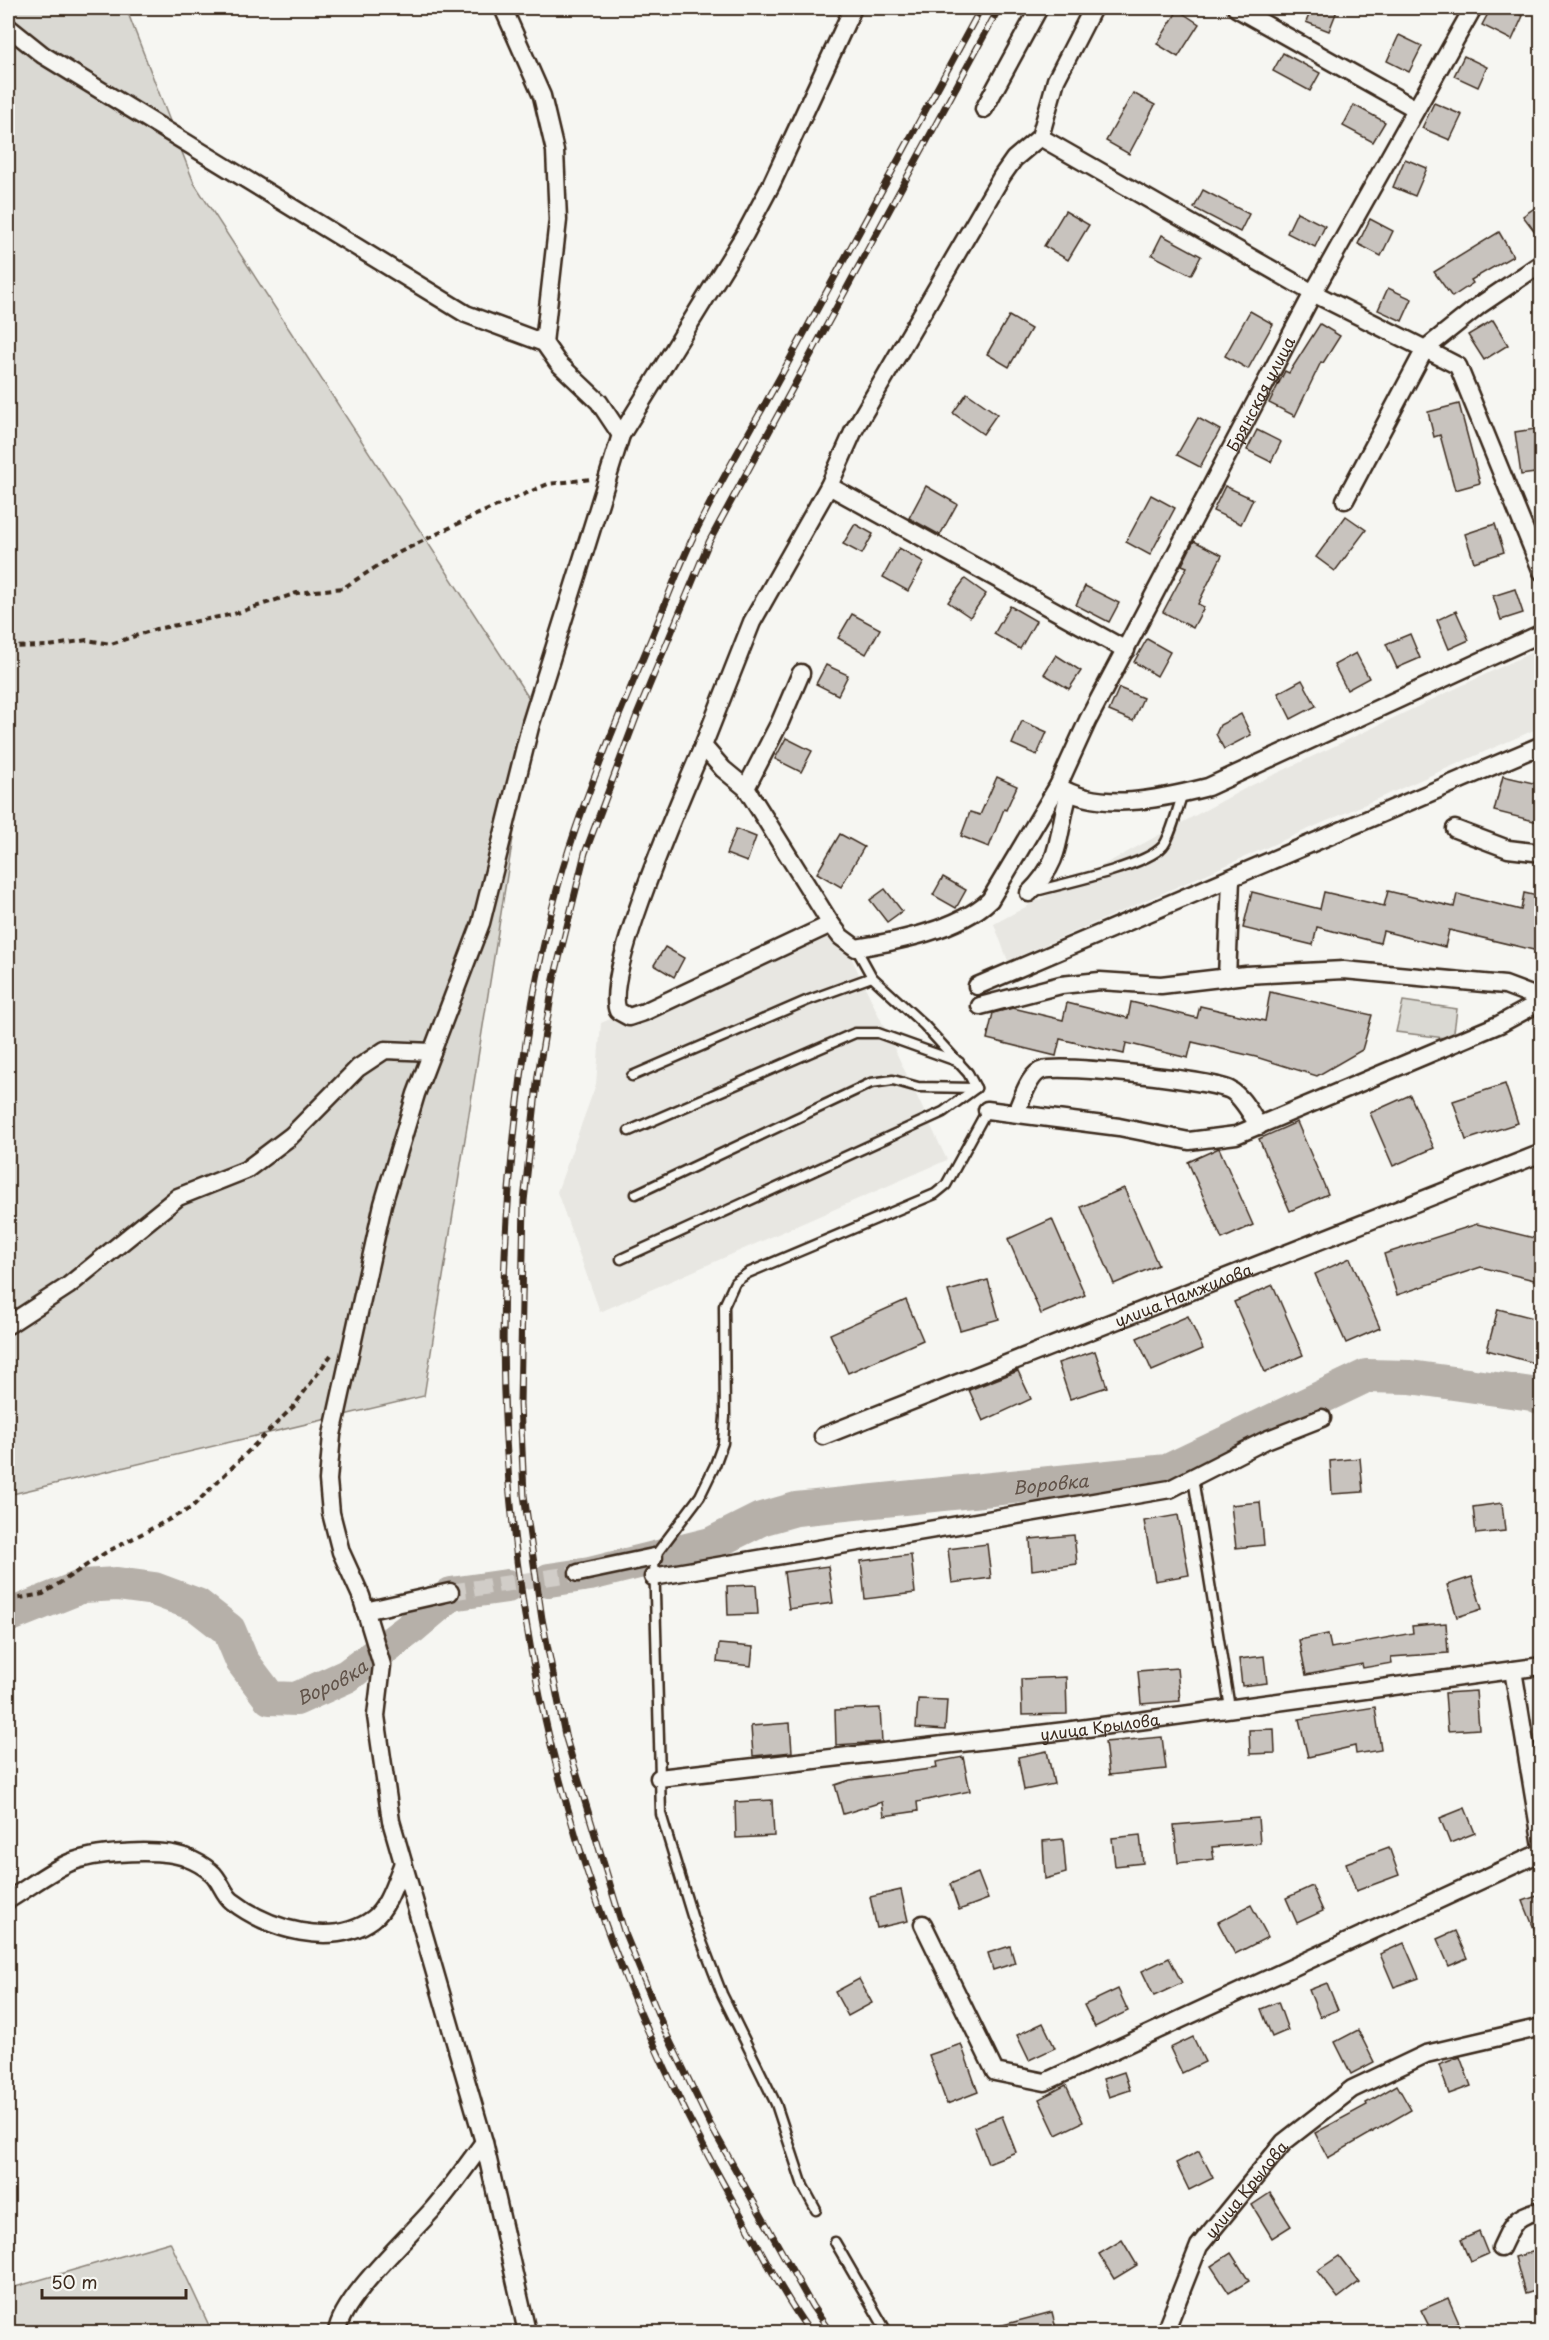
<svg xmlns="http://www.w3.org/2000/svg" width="1549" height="2340" font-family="'Playpen Sans',sans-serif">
	<rect width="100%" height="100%" fill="#f6f6f2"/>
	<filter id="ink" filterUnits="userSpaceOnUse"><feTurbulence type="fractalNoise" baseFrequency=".0167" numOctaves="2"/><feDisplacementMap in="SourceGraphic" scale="12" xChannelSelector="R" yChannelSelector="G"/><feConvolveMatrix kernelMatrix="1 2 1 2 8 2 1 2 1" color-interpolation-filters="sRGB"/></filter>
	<g filter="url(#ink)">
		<!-- built -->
		<g fill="#e8e7e2">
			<polygon points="1541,648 1541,727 1008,961 994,924 1246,788"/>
			<polygon points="835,923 947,1160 600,1312 557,1192 596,1084 601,1023"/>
		</g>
		<!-- green -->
		<g fill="#dad9d3" stroke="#8a8278" stroke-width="1.5">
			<polygon points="8,8 126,8 194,183 534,706 424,1396 8,1495"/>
			<polygon points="1403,1001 1457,1009 1453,1039 1396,1032"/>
			<polygon points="170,2242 212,2332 8,2332 8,2289"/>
		</g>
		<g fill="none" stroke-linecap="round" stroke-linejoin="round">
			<!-- river -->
			<g stroke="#b6b0a9" stroke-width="34">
				<path id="s1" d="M549 1580 590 1574 711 1544 761 1519 796 1509 1167 1471 1366 1376 1410 1377 1532 1394 1542 1398"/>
				<path id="s2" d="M8 1616 83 1586 117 1584 154 1589 197 1605 229 1630 242 1661 270 1698 296 1699 347 1676 411 1628 451 1594 507 1586"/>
			</g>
		</g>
		<!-- building -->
		<g fill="#c8c3be" stroke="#3b2a1e" stroke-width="1.5">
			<polygon points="1312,8 1338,8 1329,31 1306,22"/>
			<polygon points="1491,8 1505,8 1523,16 1512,40 1482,25"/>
			<polygon points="1178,10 1199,24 1178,57 1157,44"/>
			<polygon points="1399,35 1422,46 1409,72 1387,61"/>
			<polygon points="1283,53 1320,73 1310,91 1273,71"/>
			<polygon points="1464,56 1487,67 1478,87 1454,76"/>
			<polygon points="1133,93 1155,105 1129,154 1106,141"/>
			<polygon points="1434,103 1462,115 1450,140 1422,128"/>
			<polygon points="1354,105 1385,122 1373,142 1343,126"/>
			<polygon points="1405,159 1427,168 1415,196 1393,187"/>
			<polygon points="1203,190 1249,214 1240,232 1194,208"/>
			<polygon points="1542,203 1542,241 1523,216"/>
			<polygon points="1065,211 1089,225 1068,260 1044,246"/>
			<polygon points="1297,212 1325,226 1315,247 1287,233"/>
			<polygon points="1370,219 1393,231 1381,256 1358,244"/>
			<polygon points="1499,232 1513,256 1471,280 1473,283 1452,297 1434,272"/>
			<polygon points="1162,235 1201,256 1191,275 1152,255"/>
			<polygon points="1388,288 1412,299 1402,321 1378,310"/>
			<polygon points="1250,311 1273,324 1248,369 1225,356"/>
			<polygon points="1009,316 1031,329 1009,367 987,354"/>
			<polygon points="1493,320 1508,345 1484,360 1468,335"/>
			<polygon points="1320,324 1340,336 1323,363 1321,362 1295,416 1269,403 1285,371 1289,373"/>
			<polygon points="967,393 997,414 983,434 953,413"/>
			<polygon points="1459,404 1480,483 1455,490 1440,435 1434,437 1428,412"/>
			<polygon points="1198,418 1220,430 1200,467 1177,455"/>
			<polygon points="1542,428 1542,472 1521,475 1515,432"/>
			<polygon points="1257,430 1281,442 1271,462 1247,450"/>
			<polygon points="926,486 957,504 940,535 909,518"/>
			<polygon points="1225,486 1253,499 1241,524 1213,511"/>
			<polygon points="1151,495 1175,508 1150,555 1126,542"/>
			<polygon points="1346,516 1366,530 1335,571 1316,557"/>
			<polygon points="855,524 873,534 862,554 843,544"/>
			<polygon points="1495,524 1504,552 1474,562 1465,534"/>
			<polygon points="1194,541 1222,555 1198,604 1204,607 1193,628 1163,612 1187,567 1182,565"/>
			<polygon points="899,548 924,562 908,591 883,577"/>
			<polygon points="965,579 986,594 970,617 948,602"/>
			<polygon points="1085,586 1119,603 1109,622 1076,605"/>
			<polygon points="1515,589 1523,613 1501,620 1493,596"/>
			<polygon points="1010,606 1036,621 1020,649 994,634"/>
			<polygon points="1456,611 1469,640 1449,649 1437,620"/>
			<polygon points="852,614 880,629 866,654 838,638"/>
			<polygon points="1410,634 1420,658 1397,668 1386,644"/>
			<polygon points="1147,639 1170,652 1157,676 1134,662"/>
			<polygon points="1356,653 1369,678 1347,690 1334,665"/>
			<polygon points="1056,655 1081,671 1069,689 1044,674"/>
			<polygon points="826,665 848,675 838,695 816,684"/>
			<polygon points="1302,680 1316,706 1291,719 1278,693"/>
			<polygon points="1119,688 1143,698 1133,721 1109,711"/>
			<polygon points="1241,714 1251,735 1224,749 1216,734 1220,725"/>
			<polygon points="1022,721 1047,732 1037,755 1012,744"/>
			<polygon points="786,738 812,751 801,772 775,759"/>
			<polygon points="1503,776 1542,785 1542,823 1494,811"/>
			<polygon points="997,777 1017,786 1006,810 1004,809 989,847 961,836 970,812 980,815"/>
			<polygon points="736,829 756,837 747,862 726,854"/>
			<polygon points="840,834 864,847 841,887 817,873"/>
			<polygon points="943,877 966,890 956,908 933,895"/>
			<polygon points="885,889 902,911 887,922 870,900"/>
			<polygon points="1388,891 1454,907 1457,894 1521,910 1524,893 1542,897 1542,952 1449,930 1445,947 1383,931 1380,943 1317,927 1313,945 1243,928 1252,892 1320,909 1324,892 1384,906"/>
			<polygon points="665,947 684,958 674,977 654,965"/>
			<polygon points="1270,992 1372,1015 1362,1050 1317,1076 1256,1057 1192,1042 1188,1058 1126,1043 1124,1054 1060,1039 1056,1056 987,1039 993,1013 1013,1008 1063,1020 1067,1003 1128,1018 1131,1002 1197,1018 1200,1006 1265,1021"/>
			<polygon points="1505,1084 1518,1123 1466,1140 1453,1101"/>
			<polygon points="1410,1095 1434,1148 1393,1166 1370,1113"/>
			<polygon points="1297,1122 1328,1194 1290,1211 1259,1139"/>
			<polygon points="1219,1148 1253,1225 1222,1239 1188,1162"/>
			<polygon points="1124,1188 1158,1265 1114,1284 1081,1207"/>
			<polygon points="1052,1219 1085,1295 1041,1314 1008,1239"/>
			<polygon points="1477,1224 1542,1240 1542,1282 1481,1267 1397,1295 1384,1254"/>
			<polygon points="1350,1258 1380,1328 1346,1343 1315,1274"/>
			<polygon points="988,1280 999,1319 960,1330 948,1291"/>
			<polygon points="1273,1285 1303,1355 1265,1372 1234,1302"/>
			<polygon points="906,1300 923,1340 848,1373 830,1334"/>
			<polygon points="1498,1309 1542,1320 1542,1336 1534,1363 1487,1350"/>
			<polygon points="1188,1316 1203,1349 1152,1371 1137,1338"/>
			<polygon points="1095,1351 1107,1387 1070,1399 1058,1363"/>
			<polygon points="1018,1371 1031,1399 983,1421 969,1390"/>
			<polygon points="1360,1458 1363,1492 1332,1494 1330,1461"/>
			<polygon points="1260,1502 1264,1545 1236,1548 1231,1505"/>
			<polygon points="1502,1503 1505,1531 1476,1534 1473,1507"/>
			<polygon points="1178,1515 1189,1575 1155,1581 1144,1521"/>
			<polygon points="1074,1535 1077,1564 1032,1570 1030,1539"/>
			<polygon points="987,1544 991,1578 952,1583 948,1549"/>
			<polygon points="911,1555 915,1593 865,1599 861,1561"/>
			<polygon points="828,1566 833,1603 789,1609 784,1572"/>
			<polygon points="1472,1577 1482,1609 1457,1617 1447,1585"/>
			<polygon points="756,1585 758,1614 728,1615 727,1586"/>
			<polygon points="1446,1623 1448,1653 1391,1657 1392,1663 1363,1668 1362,1664 1306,1675 1299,1640 1328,1634 1331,1648 1413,1633 1412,1626"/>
			<polygon points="719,1644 753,1647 751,1666 717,1662"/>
			<polygon points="1264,1656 1267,1683 1242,1686 1239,1659"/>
			<polygon points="1177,1668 1180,1701 1141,1704 1138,1671"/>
			<polygon points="1066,1677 1067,1714 1022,1715 1021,1679"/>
			<polygon points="1476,1691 1479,1729 1448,1731 1445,1693"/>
			<polygon points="918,1699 947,1700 945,1730 916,1728"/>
			<polygon points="1375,1707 1381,1750 1356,1754 1355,1746 1308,1757 1299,1719"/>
			<polygon points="880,1708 882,1742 836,1745 835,1710"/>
			<polygon points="790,1723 792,1752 753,1756 751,1726"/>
			<polygon points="1274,1729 1275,1753 1250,1754 1249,1730"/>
			<polygon points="1162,1737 1166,1769 1109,1775 1105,1742"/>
			<polygon points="1047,1751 1054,1784 1024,1790 1018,1757"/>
			<polygon points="963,1757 970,1791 917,1802 918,1811 884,1816 882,1802 843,1814 835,1785 850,1780 937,1768 936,1762"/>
			<polygon points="772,1800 774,1836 736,1838 735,1802"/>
			<polygon points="1465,1808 1475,1833 1450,1843 1440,1818"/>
			<polygon points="1258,1818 1260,1843 1212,1847 1214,1859 1178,1863 1174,1825"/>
			<polygon points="1140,1835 1143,1863 1115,1866 1112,1838"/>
			<polygon points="1063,1839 1066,1873 1045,1879 1043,1841"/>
			<polygon points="1389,1847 1399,1875 1356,1891 1346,1863"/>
			<polygon points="978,1873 988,1899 959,1910 950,1884"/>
			<polygon points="1312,1886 1323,1911 1297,1923 1286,1898"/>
			<polygon points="901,1890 908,1921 877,1928 870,1897"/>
			<polygon points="1542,1894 1542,1945 1541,1946 1523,1901"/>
			<polygon points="1251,1905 1268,1937 1235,1954 1218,1922"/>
			<polygon points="1455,1931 1467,1958 1449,1966 1437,1939"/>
			<polygon points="1404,1943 1419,1978 1394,1987 1380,1954"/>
			<polygon points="1010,1946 1015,1963 993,1970 988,1953"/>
			<polygon points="1169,1958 1182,1983 1154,1996 1142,1971"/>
			<polygon points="859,1979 872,2003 848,2016 835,1992"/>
			<polygon points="1327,1983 1338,2010 1320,2017 1309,1990"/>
			<polygon points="1118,1989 1128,2011 1095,2027 1084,2005"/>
			<polygon points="1278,2002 1288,2030 1272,2037 1261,2009"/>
			<polygon points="1043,2023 1055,2048 1029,2060 1017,2035"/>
			<polygon points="1358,2030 1374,2062 1351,2074 1335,2042"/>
			<polygon points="1193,2037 1205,2062 1182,2073 1170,2048"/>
			<polygon points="961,2044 978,2092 947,2104 929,2055"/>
			<polygon points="1460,2057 1471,2086 1449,2094 1439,2065"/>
			<polygon points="1124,2072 1130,2090 1109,2097 1103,2079"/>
			<polygon points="1066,2085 1083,2122 1056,2135 1039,2099"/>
			<polygon points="1397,2085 1411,2110 1328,2158 1315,2133 1367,2105 1366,2103"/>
			<polygon points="1002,2116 1016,2152 988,2163 974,2127"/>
			<polygon points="1199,2151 1213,2178 1189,2190 1176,2163"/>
			<polygon points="1270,2193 1291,2226 1272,2238 1252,2205"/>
			<polygon points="1479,2232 1488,2254 1470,2262 1461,2240"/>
			<polygon points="1122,2240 1137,2265 1114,2279 1099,2254"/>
			<polygon points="1542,2249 1542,2289 1525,2294 1515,2257"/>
			<polygon points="1231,2253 1249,2281 1229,2293 1211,2266"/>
			<polygon points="1339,2256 1359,2282 1338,2298 1317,2271"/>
			<polygon points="1448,2298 1459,2323 1438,2332 1432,2332 1421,2310"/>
			<polygon points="1052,2312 1057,2332 996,2332 995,2327"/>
		</g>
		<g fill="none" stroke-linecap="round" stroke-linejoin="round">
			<!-- minor-tunnel -->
			<polyline stroke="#d1cdc8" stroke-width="16" stroke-dasharray="16 8" stroke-linecap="butt" points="450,1592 578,1573"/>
			<defs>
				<g id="service">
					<path d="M1035 891C1063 884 1146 866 1163 846 1171 837 1178 806 1183 793"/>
					<polyline points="856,948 872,977 924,1025 968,1073 976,1088"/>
					<polyline points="632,1076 806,1001 872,977"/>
					<polyline points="629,1131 855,1033 878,1033 959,1062"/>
					<polyline points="636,1194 871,1083 893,1080 918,1087 975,1088"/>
					<polyline points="621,1259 943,1112 976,1088"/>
					<polyline points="1193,1478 1230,1708"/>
					<polyline points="816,2210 803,2186 776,2104 722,1994 692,1916 661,1814 654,1557 700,1496 715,1465 723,1443 725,1417 724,1306 735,1282 748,1273 935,1194 946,1185 987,1110"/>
					<polyline points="835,2242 887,2332"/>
				</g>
				<g id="minor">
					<polyline points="503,8 542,96 555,151 558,220 544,343"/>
					<path id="s3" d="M1093 8 1056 80 1040 137 1014 159 1002 176 854 430 829 486 752 622 703 746 723 769 746 788 831 924 841 937 856 948C898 941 958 930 990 900L1058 786 1088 720 1313 293 1473 8"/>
					<polyline points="1236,8 1416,109"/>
					<polyline points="8,27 43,55 466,314 544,343 558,363 599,402 621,435"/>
					<polyline points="984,109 1039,8"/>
					<polyline points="1040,137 1313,293 1425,349 1480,305 1542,263"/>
					<polyline points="829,486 1126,650"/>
					<polyline points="1345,500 1425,349 1458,366 1542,572"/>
					<path d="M703 746C685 789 602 976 618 1011L629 1017 644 1012 831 924"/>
					<path d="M1058 786C1100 813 1161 799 1208 787L1542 633"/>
					<polyline points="746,788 780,722 801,673"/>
					<polyline points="1455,829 1508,849 1542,853"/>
					<path d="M1029 893C1064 859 1056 835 1069 793"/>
					<polyline points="1227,978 1231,879"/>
					<polyline points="977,986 1542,745"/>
					<polyline points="980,1006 1061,985 1100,981 1161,985 1246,975 1344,970 1505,985 1542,999"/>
					<polyline points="987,1110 1119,1127 1189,1141 1236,1135 1500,1024 1542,1001"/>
					<path d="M1016 1112C1022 1100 1029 1073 1043 1070 1063 1064 1211 1080 1230 1090 1242 1096 1251 1115 1259 1126"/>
					<polyline points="8,1325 68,1286 178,1197 246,1170 291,1136 358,1068 385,1050 432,1052"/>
					<path id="s4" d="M823 1436 1542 1153"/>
					<polyline points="578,1573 654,1557"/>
					<polyline points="653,1577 1170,1489 1266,1440 1322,1418"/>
					<polyline points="365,1611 450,1592"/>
					<polyline points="1513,1670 1542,1846"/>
					<path id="s5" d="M659 1778 1065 1731 1542 1666"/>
					<path d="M8 1900C27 1889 53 1868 74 1861 100 1852 162 1848 187 1858 195 1861 205 1867 211 1872 220 1879 223 1894 232 1901 268 1929 332 1949 373 1919 388 1908 396 1880 403 1863"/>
					<polyline points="923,1924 995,2072 1045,2082 1542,1852"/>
					<path d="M1501 2248C1513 2223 1514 2216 1542 2210"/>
					<path d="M337 2332C341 2299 409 2237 433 2209 451 2188 467 2165 484 2142"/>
					<polyline points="527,2332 484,2142 391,1821 376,1716 382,1665 361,1596 341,1552 331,1513 328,1480 332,1435 383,1204 416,1094 481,923 531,723 621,435 745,234 771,185 853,8"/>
					<path id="s6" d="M1165 2332 1199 2246 1284 2142 1352 2089 1426 2054 1542 2027"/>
				</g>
			</defs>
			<!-- service casing -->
			<use href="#service" stroke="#3b2a1e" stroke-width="13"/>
			<!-- minor casing -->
			<use href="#minor" stroke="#3b2a1e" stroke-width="21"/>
			<!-- path -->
			<g stroke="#3b2a1e" stroke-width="4" stroke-dasharray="6 4.5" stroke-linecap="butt">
				<polyline points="8,647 49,646 87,640 111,644 156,629 234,614 297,593 343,588 400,552 476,515 548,484 591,479"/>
				<polyline points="8,1600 43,1594 105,1553 191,1508 294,1406 331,1355"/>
			</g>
			<!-- service -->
			<use href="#service" stroke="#f6f6f2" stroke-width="8"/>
			<!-- minor -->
			<use href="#minor" stroke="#f6f6f2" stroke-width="16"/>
			<defs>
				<g id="rail">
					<path d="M810 2332C781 2292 759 2246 734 2203 549 1875 476 1531 512 1156 522 1054 538 946 569 849 592 778 622 708 651 639 665 605 678 569 694 535 723 475 758 418 790 359 854 242 917 125 981 8"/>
					<polyline points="830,2332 812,2306 711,2126 665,2031 624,1931 565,1735 542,1619 524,1495 520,1404 524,1201 538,1075 554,979 585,853 637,715 709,542 999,8"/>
				</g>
			</defs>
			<!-- rail casing -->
			<use href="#rail" stroke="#3b2a1e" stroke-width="7"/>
			<!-- rail -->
			<use href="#rail" stroke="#f6f6f2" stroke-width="4.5" stroke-dasharray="14" stroke-linecap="butt"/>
		</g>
	</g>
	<g text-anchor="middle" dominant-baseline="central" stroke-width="6" stroke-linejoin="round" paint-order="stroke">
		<!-- street labels -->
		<g font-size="16" fill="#3b2a1e" stroke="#f6f6f2">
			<text stroke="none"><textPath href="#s3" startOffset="1814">Брянская улица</textPath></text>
			<text stroke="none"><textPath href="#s4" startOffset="387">улица Намжилова</textPath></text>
			<text stroke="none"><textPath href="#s5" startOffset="444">улица Крылова</textPath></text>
			<text stroke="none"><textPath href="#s6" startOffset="166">улица Крылова</textPath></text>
		</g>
		<!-- water labels -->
		<g font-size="18" font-style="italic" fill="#605248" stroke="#f6f6f2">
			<text stroke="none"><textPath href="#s1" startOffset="514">Воровка</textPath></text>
			<text stroke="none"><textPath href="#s2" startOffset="384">Воровка</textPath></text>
		</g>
	</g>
	<!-- margin -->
	<rect width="1549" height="2340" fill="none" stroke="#f6f6f2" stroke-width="30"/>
	<rect x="15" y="15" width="1519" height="2310" fill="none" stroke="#3b2a1e" stroke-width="2" filter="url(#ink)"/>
	<!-- scale -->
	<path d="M42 2289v9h144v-9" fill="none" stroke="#3b2a1e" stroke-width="3"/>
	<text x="51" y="2289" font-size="18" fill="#3b2a1e" stroke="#f6f6f2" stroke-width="4.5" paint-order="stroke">50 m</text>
</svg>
